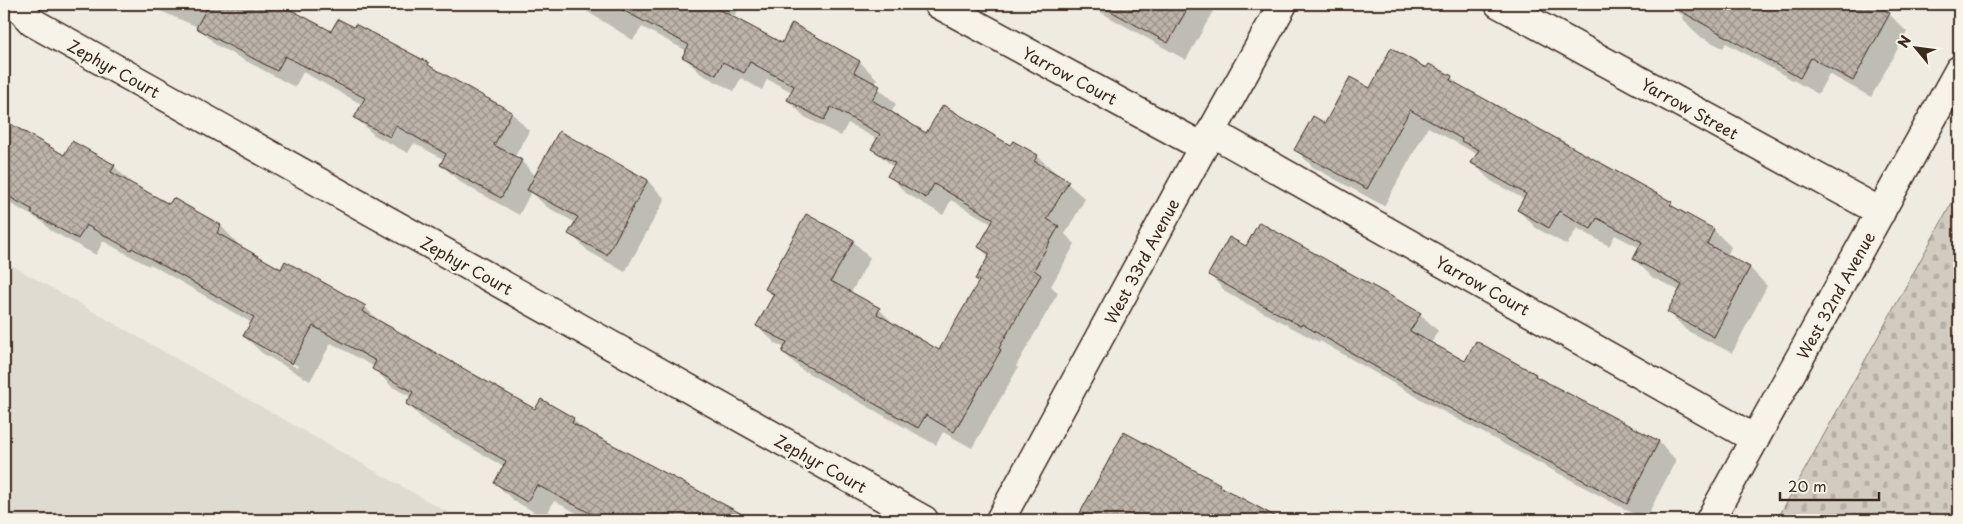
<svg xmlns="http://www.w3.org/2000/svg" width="1963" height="524" font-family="'Playpen Sans',sans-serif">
	<defs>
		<pattern id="cemetery-stones" width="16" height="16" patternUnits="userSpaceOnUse" patternTransform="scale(1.25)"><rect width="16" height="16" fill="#d1cbc0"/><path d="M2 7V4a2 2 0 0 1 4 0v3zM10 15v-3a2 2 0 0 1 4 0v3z" fill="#b4aea5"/></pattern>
		<pattern id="building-cross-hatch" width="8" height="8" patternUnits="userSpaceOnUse" patternTransform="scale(1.25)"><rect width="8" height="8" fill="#bdb5aa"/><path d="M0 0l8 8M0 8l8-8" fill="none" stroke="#9b938a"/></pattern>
	</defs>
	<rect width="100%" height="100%" fill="#efebe0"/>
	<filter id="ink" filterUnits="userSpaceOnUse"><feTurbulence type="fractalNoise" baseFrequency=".02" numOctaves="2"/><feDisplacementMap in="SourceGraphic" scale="10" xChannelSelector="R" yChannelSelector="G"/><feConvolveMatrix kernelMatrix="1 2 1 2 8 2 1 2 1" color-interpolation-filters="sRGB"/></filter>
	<g filter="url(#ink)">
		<!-- built -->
		<polygon fill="#e0dbd0" points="4,261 461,520 4,520"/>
		<!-- cemetery -->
		<polygon fill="url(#cemetery-stones)" stroke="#867a6f" points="1959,190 1959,520 1777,520"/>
		<!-- shadow -->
		<g fill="#0003" fill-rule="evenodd">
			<polygon points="144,4 277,4 332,33 428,64 435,71 512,113 529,131 514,158 521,161 536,176 559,133 648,181 665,199 625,272 588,251 570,233 576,223 547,207 531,192 519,215 460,182 442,165 445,160 414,143 408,153 374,135 356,118 363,105 303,72 295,87 216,45 198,27"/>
			<polygon points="580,4 741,4 733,18 782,45 793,25 860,62 877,79 874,84 896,104 891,113 927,134 1011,147 1037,156 1085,199 1065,234 1075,244 1051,286 1058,293 1016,366 1018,368 972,448 943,432 936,445 801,369 783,352 785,348 775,343 758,326 774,297 766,289 853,241 870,258 851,293 879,309 896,326 939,351 980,281 989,257 979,247 992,224 951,200 943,215 906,193 889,175 894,168 873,149 878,140 848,123 841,136 805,117 788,100 792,92 767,79 762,90 741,78 734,91 701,74 684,57 687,51 642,27 633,40 588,12"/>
			<polygon points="1086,4 1217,4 1186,60"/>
			<polygon points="1661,4 1811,4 1832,14 1838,4 1871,4 1889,14 1907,32 1871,97 1829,74 1818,94 1726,43 1723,48 1699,36 1682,18 1683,15"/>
			<polygon points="1427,69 1451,77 1463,89 1671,204 1679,211 1714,230 1731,247 1727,256 1750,268 1767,286 1732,353 1686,330 1669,312 1680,291 1652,277 1634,259 1640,248 1615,235 1609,246 1577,228 1567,245 1536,228 1518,210 1524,199 1491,181 1473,163 1477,155 1475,153 1428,127 1384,206 1313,167 1296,150 1370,89"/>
			<path d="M4 122 65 157 72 143 114 166 132 184 170 206 174 199 221 226 238 244 237 246 281 271 365 307 382 324 536 411 573 419 586 432 751 520H590L554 501 545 518 513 500 495 483 504 467 425 421 407 404 411 397 391 386 374 368 375 367 331 343 310 381 262 353 244 336 252 323 150 264 149 266 103 241 96 255 50 230 43 222 4 200ZM263 346 298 366 297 368 263 349Z"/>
			<polygon points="1246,248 1420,314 1438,331 1431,343 1466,363 1535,375 1540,380 1659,442 1676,460 1645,520 1424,401 1320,341 1319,342 1227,293 1210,275"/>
			<polygon points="1125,433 1280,520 1089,520 1081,513"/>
		</g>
		<!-- building -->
		<g fill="url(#building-cross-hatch)" stroke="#3b2a1e">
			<polygon points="209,4 280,4 331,31 338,19 354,27 355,24 429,63 428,65 512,112 494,145 522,160 501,198 440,165 446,154 396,126 390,137 354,118 365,98 285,56 277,71 196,28"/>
			<polygon points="611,4 709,4 782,43 792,23 860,61 854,72 880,86 872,100 926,133 943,105 1010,145 1013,141 1038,155 1034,161 1069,181 1047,219 1059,226 1034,270 1041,275 999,348 1001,350 954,432 926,415 918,428 782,352 787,342 756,326 774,294 765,289 806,214 854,240 831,281 880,308 877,314 939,350 979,281 975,279 990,254 978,247 994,219 934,184 926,198 887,176 895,163 871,149 880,134 831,107 824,120 787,100 794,86 750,62 744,73 723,62 716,75 682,57 689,45"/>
			<polygon points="1098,4 1190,4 1168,43"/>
			<polygon points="1668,4 1873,4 1890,13 1853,81 1811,58 1800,78"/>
			<polygon points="1391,48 1426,68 1429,64 1452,76 1450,80 1672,202 1670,205 1714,229 1707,244 1750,267 1714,337 1667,312 1682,285 1633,259 1642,242 1597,218 1591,229 1559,211 1549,228 1517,210 1526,194 1471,163 1479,150 1461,141 1462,139 1410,110 1367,189 1294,150 1313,116 1325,123 1350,77 1370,88"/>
			<polygon points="4,120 64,155 72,141 115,165 111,172 169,204 173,198 221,225 217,233 281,269 285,261 366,306 362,311 535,409 541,399 574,418 572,423 753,520 603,520 537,485 527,502 494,483 506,461 406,404 413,392 372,369 376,361 313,326 292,364 243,336 254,317 132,248 131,250 86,225 78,239 31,213 33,210 4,194"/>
			<polygon points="559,131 648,180 607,255 568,234 578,217 527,190"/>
			<polygon points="1259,222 1421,313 1410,331 1465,361 1476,341 1536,374 1535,376 1659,441 1627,504 1405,384 1302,324 1301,326 1208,275 1229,237 1246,246"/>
			<polygon points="1124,432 1220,484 1219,486 1282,520 1093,520 1080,513"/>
		</g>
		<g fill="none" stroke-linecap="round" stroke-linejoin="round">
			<defs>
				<g id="minor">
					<polyline points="16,4 32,22 924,520"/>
					<polyline points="938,4 1203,147"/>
					<polyline points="1499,4 1881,212"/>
					<polyline points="1211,132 1755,439"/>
					<polyline points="1000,520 1203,147 1283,4"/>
				</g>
				<polyline id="tertiary" points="1710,520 1959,70"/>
			</defs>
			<!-- minor casing -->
			<use href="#minor" stroke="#3b2a1e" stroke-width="31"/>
			<!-- tertiary casing -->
			<use href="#tertiary" stroke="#3b2a1e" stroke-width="31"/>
			<!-- minor -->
			<use href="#minor" stroke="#f7f3e8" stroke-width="28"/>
			<!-- tertiary -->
			<use href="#tertiary" stroke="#f7f3e8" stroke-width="28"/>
		</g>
	</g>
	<g text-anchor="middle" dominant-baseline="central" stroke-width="4.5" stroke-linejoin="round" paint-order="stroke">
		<!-- street labels -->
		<g font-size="16" fill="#3b2a1e" stroke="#f7f3e8">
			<text transform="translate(114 68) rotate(29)">Zephyr Court</text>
			<text transform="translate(1070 75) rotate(28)">Yarrow Court</text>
			<text transform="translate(1690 108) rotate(29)">Yarrow Street</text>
			<text transform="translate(1141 261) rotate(-62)">West 33rd Avenue</text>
			<text transform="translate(467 265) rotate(29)">Zephyr Court</text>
			<text transform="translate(1483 285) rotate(29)">Yarrow Court</text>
			<text transform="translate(1835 295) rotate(-61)">West 32nd Avenue</text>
			<text transform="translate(821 463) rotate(29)">Zephyr Court</text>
		</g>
	</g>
	<!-- margin -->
	<rect width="1963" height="524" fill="none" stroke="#f7f3e8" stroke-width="20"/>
	<rect x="10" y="10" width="1943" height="504" fill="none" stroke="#3b2a1e" stroke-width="2" filter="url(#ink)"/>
	<!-- north arrow -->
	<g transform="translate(1916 48) rotate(299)" stroke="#f7f3e8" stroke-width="4" paint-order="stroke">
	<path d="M0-4L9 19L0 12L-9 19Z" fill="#3b2a1e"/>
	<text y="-8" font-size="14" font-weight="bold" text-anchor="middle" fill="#3b2a1e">N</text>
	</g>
	<!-- scale -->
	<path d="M1780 492v8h99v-8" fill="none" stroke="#3b2a1e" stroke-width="2.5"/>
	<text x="1788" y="492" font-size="15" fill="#3b2a1e" stroke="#f7f3e8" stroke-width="4" paint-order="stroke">20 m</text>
</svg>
